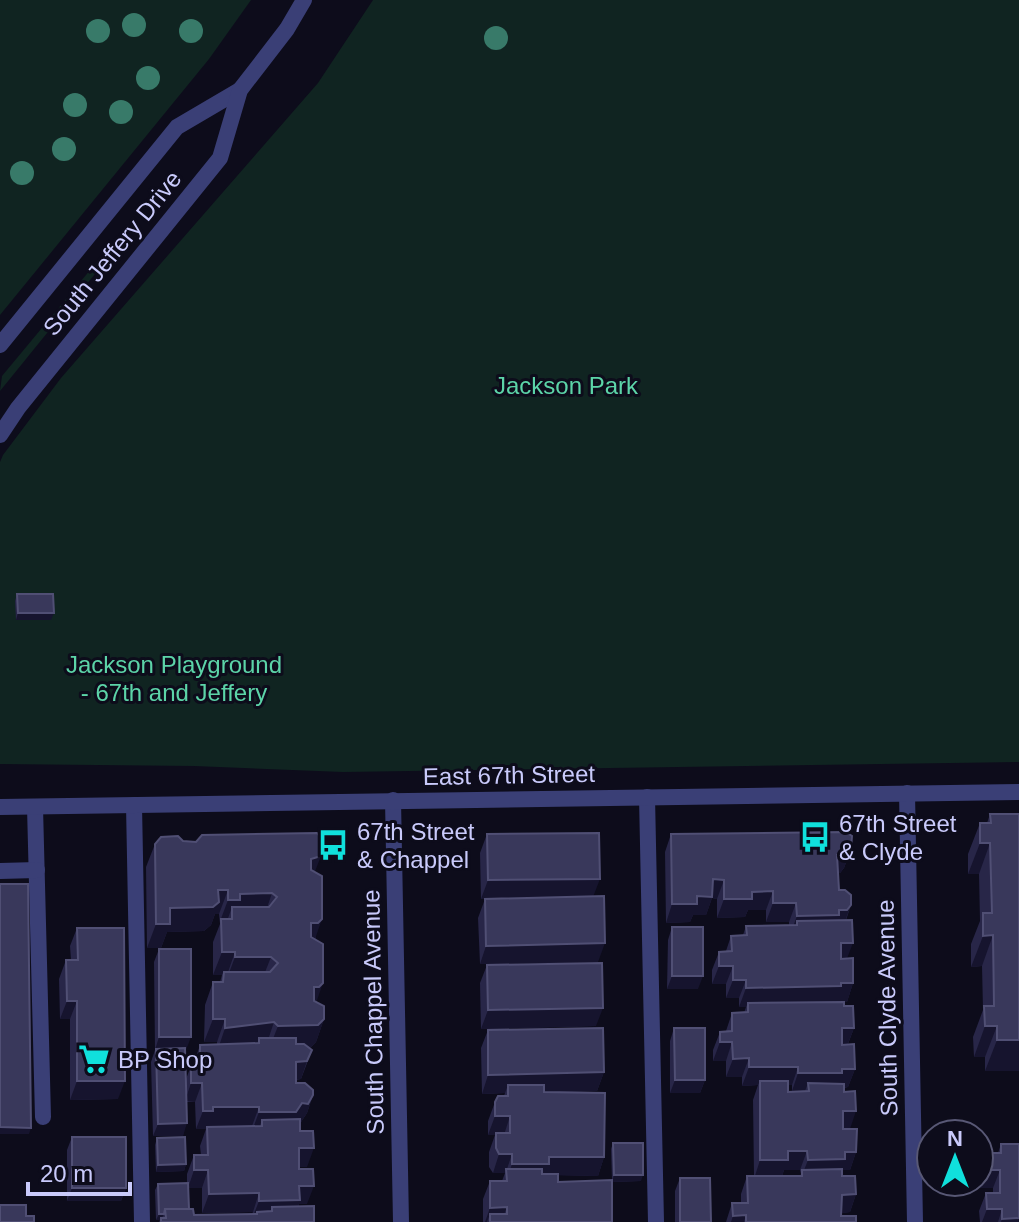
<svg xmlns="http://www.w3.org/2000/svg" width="1019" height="1222" font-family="Helvetica,sans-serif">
	<rect width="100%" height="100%" fill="#0d0c1b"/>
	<!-- green -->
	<g fill="#102421">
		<polygon points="0,0 251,0 209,59 0,315"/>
		<polygon points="373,0 1019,0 1019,762 343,772 194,766 0,764 0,462 3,455 61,378 318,83"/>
		<polygon points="96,263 99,269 0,391 2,376"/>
	</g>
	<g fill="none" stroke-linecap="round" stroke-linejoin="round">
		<!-- service -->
		<g stroke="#3a3f76" stroke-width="16">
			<polyline points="647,797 656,1222"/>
			<polyline points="134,805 142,1222"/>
			<polyline points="35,807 43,1117"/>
			<polyline points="0,871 37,870"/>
		</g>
		<!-- minor -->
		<g stroke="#3a3f76" stroke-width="16">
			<polyline points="907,793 915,1222"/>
			<polyline points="393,800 401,1222"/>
		</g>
		<!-- tertiary -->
		<g stroke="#3a3f76" stroke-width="16">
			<polyline points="0,345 177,127 240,90"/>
			<polyline points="0,435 18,408 220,158 240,90 287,29 304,0"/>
			<polyline points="0,807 1019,792"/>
		</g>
	</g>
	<!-- trees -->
	<g fill="#387a69">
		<circle cx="134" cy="25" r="12"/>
		<circle cx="98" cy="31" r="12"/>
		<circle cx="191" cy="31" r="12"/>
		<circle cx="496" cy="38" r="12"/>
		<circle cx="148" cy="78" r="12"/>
		<circle cx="75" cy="105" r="12"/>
		<circle cx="121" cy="112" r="12"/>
		<circle cx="64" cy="149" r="12"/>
		<circle cx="22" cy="173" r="12"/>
	</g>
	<!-- wall -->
	<g fill="#282648" fill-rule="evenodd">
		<polygon points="17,594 51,620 16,620 15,601"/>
		<polygon points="990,814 1019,814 1019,1071 985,1071 985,1057 974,1057 973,1037 983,1010 982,966 971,967 971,944 980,921 979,874 968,874 968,854 980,823 987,823"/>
		<polygon points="487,834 593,897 598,962 480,964 478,918 485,899 536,898 481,899 480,853"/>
		<path d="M671 834 851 849 844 868 840 873H838L839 890 851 905 846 920 847 959 853 983 847 1002H835L844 1006 854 1028 848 1044 855 1069 848 1087 844 1088 850 1129 856 1152 850 1170H842V1176L856 1194 850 1212 841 1213V1216L856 1222H726L732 1203H741V1194L747 1176H754L753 1100 758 1085 742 1086V1077H726V1061H713V1050L720 1032 726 1031 732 1013H744L746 1007H739V998H726V984H712V970L719 952 726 951 731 936 743 935 746 926 789 925V922H766V910H748L745 917 717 918V899L712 898 706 915H693L690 922 666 923 665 852ZM788 1085H792V1091H805L788 1092ZM784 1170H800L801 1174 800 1176H782Z"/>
		<path d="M183 841 315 872 316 1002 324 1019 316 1042 310 1048 312 1050 301 1079 296 1080V1083L313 1095 307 1113 301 1122H300V1131L307 1167H299L307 1204H299L298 1207 314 1222H159L160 1220H156L155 1190 158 1184 187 1183V1174L194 1155H201L200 1146 206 1129H196L195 1102H187L183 1136H153L151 1062 155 1050 154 962 159 949 186 1050H185L186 1079 191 1066H193L200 1045 217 1044V1042H204L205 1005 213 982H220L222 975H213V942L220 924 219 914H215L211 925 204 931 167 932 161 948H147L146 867 155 844ZM208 1126H252V1127H207ZM188 1188H202V1213L253 1212 252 1214 194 1215 189 1209Z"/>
		<polygon points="672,927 698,989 667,989 668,940"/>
		<polygon points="77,928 118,1099 70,1100 70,1019 60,1019 59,979 66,960 71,960 70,946"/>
		<polygon points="487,965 596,1026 481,1029 480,983"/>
		<polygon points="674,1028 705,1080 700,1093 670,1093 670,1041"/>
		<polygon points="488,1030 604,1072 597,1091 544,1092 604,1157 598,1176 558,1175 558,1182 612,1180 611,1149 613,1143 641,1181 612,1182 612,1222 483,1222 483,1199 490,1181 502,1181 505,1173 493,1173 489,1167 489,1152 495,1135 488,1135 488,1121 495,1102 504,1096 505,1093 482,1094 481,1048"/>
		<polygon points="72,1137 126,1188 121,1201 67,1201 67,1150"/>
		<polygon points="157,1138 186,1164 184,1171 156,1172 155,1145"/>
		<polygon points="1001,1144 1019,1222 980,1222 979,1211 986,1193 993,1193 993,1188 979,1188 979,1171 986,1153 998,1153"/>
		<polygon points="680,1178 711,1222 675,1222 675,1191"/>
	</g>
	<!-- shaded-wall -->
	<g fill="#16142e">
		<polygon points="18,613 54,613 51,620 16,620"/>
		<polygon points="980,843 990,843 979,874 968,874"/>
		<polygon points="851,849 844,868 840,873 831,873 837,855"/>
		<polygon points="321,856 312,879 302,882 311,859"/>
		<polygon points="600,879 593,897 481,899 488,880"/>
		<polygon points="713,879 724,880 717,899 712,898 706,915 693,915 690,922 666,923 672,904 697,896"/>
		<polygon points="218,890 228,890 219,914 215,914 211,925 204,931 167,932 161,948 147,948 156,924 170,908"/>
		<polygon points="773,891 766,910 748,910 745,917 717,918 724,899 752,892"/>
		<polygon points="272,893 264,917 232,919 232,907 226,924 221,919 219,924 228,900 240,894"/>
		<polygon points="773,903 796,903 789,922 766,922"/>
		<polygon points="851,905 844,924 797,925 797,921 792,935 790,935 797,916 839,910"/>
		<polygon points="322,919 314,942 303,946 311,923"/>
		<polygon points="993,935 982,966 971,967 983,936"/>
		<polygon points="605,943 598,962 480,964 486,946"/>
		<polygon points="841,943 853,943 846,961 834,961"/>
		<polygon points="222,952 235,952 227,975 224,972 222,975 213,975"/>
		<polygon points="235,957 271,957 262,980 226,981"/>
		<polygon points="719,966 733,966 726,984 712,984"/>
		<polygon points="672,976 703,976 698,989 667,989"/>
		<polygon points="733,980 746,980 739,998 726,998"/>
		<polygon points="323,983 315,1006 314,987"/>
		<polygon points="841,983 853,983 847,1002 835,1002 834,1004 748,1003 746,1007 739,1007 746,988"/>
		<polygon points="67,1001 77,1001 70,1019 60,1019"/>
		<polygon points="603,1008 596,1026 481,1029 488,1010"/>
		<polygon points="213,1019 225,1019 217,1042 204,1042"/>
		<polygon points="324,1019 316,1042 310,1048 269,1049 278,1026"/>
		<polygon points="274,1022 266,1046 259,1043 259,1038 256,1047 217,1052 225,1028"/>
		<polygon points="985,1026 997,1026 985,1057 974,1057"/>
		<polygon points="842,1028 854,1028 847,1046 835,1046"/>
		<polygon points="159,1037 191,1037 186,1050 155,1050"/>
		<polygon points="997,1040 1019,1040 1019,1071 985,1071"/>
		<polygon points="720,1042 732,1042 726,1061 713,1061"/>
		<polygon points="749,1058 742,1077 726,1077 733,1059"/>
		<polygon points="307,1061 301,1079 289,1080 296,1062"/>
		<polygon points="749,1067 798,1067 792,1085 760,1085 760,1081 758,1085 742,1086"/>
		<polygon points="855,1069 848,1087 836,1088 808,1083 805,1091 792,1091 798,1073"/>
		<polygon points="604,1072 597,1091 508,1093 508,1085 505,1093 482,1094 488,1075"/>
		<polygon points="675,1080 705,1080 700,1093 670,1093"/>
		<polygon points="77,1081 125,1081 118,1099 70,1100"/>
		<polygon points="191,1083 202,1083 195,1102 185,1101"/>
		<polygon points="313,1095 307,1113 301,1122 295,1122 262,1126 262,1120 258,1131 252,1131 259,1112"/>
		<polygon points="213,1107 259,1107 252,1126 208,1126 207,1129 196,1129 203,1111"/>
		<polygon points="843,1111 856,1111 850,1129 836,1129"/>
		<polygon points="495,1116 510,1116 504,1135 488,1135"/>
		<polygon points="187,1123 183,1136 153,1136 158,1124"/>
		<polygon points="0,1127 31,1128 29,1134 0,1134"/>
		<polygon points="299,1148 314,1148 307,1167 292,1167"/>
		<polygon points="788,1151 807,1151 800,1170 784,1170 781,1179 754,1179 760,1160"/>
		<polygon points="845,1152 856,1152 850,1170 841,1170 801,1178 808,1160"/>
		<polygon points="499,1154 512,1154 506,1172 506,1169 505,1173 493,1173"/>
		<polygon points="549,1157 604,1157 598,1176 544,1175 506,1182 512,1164"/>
		<polygon points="186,1164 184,1171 156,1172 158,1165"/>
		<polygon points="194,1170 208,1170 202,1188 188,1188"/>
		<polygon points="986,1170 1000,1170 993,1188 979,1188"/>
		<polygon points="614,1175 643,1175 641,1181 612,1182"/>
		<polygon points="299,1186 314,1186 307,1204 299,1204 294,1218 272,1211 272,1207 267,1219 257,1212 254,1219 252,1219 259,1201"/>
		<polygon points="72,1188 126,1188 121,1201 67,1201"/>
		<polygon points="259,1193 253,1212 202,1213 209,1194"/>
		<polygon points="856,1194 850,1212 835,1214 842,1195"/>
		<polygon points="507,1207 501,1222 490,1214 487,1222 485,1222 490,1208"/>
		<polygon points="987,1209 1002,1209 998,1222 982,1222"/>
		<polygon points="159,1214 164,1214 161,1220 156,1220"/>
		<polygon points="746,1215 744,1222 731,1222 733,1216"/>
		<polygon points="1019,1218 1019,1222 1001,1222 1002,1219"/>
	</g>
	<!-- building -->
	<g fill="#39385b" stroke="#504f74" stroke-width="2">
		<polygon points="17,594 53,594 54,613 18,613"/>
		<polygon points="990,814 1019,814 1019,1040 997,1040 997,1026 985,1026 984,1006 994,1006 993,935 983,936 983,913 992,913 990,843 980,843 980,823 991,823"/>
		<polygon points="846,832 852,836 851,849 847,855 837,855 839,890 845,890 851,895 851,905 847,910 839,910 839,915 797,916 796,903 773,903 773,891 752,892 752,899 724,899 724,880 713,879 712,897 697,896 697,904 672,904 671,834"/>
		<polygon points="317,833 321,838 321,856 311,859 311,870 322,876 322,919 318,923 311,923 311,937 323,944 323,983 319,987 314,987 314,1001 324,1006 324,1019 318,1025 278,1026 274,1022 225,1028 225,1019 213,1019 213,982 223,982 224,972 270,972 278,963 271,957 235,957 235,952 222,952 221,919 232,919 232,907 269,907 277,897 272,893 240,894 240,900 228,900 228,890 218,890 219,902 213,907 170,908 170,924 156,924 155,844 161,837 178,836 183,841 196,842 202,835"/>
		<polygon points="599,833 600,879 488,880 487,834"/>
		<polygon points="0,884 28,884 31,1128 0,1127"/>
		<polygon points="604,896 605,943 486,946 485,899"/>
		<polygon points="852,920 853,943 841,943 841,959 853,958 853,983 841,983 841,986 746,988 746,980 733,980 733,966 719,966 719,952 732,951 731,936 747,935 746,926 797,925 797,921"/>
		<rect x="672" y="927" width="31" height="49"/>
		<polygon points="77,928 124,928 125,1081 77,1081 77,1001 67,1001 66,960 78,960"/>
		<rect x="159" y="949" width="32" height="88"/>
		<polygon points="602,963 603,1008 488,1010 487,965"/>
		<polygon points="844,1002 844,1006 853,1006 854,1028 842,1028 842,1045 854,1044 855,1069 842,1069 842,1073 798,1073 798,1067 749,1067 749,1058 733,1059 732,1042 720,1042 720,1032 732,1031 732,1013 748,1012 748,1003"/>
		<polygon points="603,1028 604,1072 488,1075 488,1030"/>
		<polygon points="674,1028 705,1028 705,1080 675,1080"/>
		<polygon points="259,1038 296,1038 296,1044 304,1044 312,1050 307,1061 296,1062 296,1083 305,1083 313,1090 313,1095 308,1104 302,1103 296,1112 259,1112 259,1107 213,1107 213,1111 203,1111 202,1083 191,1083 191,1066 200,1065 200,1045 259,1043"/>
		<polygon points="185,1048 187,1123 158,1124 156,1049"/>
		<polygon points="760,1081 788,1081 788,1092 809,1091 808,1083 844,1084 844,1092 855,1091 856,1111 843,1111 843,1129 857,1129 856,1152 845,1152 845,1159 808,1160 807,1151 788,1151 788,1160 760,1160"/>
		<polygon points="508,1085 544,1085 544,1092 605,1093 604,1157 549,1157 549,1164 512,1164 512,1154 499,1154 496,1148 496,1133 510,1133 510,1116 495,1116 495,1102 498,1096 508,1096"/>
		<polygon points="300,1119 300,1131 313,1131 314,1148 299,1148 299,1169 313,1169 314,1186 299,1186 300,1200 259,1201 259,1193 209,1194 208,1170 194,1170 194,1155 208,1155 207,1127 262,1126 262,1120"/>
		<rect x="72" y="1137" width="54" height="51"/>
		<polygon points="185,1137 186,1164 158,1165 157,1138"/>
		<polygon points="613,1143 643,1143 643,1175 614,1175"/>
		<polygon points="1001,1144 1019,1144 1019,1218 1002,1219 1002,1209 987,1209 986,1193 1000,1193 1000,1170 986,1170 986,1153 1001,1153"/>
		<polygon points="506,1169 542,1169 542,1174 558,1174 558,1182 612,1180 612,1222 490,1222 490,1214 507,1214 507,1207 490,1208 490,1181 507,1181"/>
		<polygon points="842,1169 842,1176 855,1176 856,1194 842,1195 841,1216 856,1216 856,1222 746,1222 746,1215 733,1216 732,1203 748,1203 747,1176 802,1176 802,1170"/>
		<polygon points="680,1178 710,1178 711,1222 680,1222"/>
		<polygon points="188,1183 189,1209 165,1209 164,1214 159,1214 158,1184"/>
		<polygon points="0,1205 26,1205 26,1216 34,1216 34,1222 0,1222"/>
		<polygon points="314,1206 314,1222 161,1222 161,1218 166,1218 165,1209 193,1209 194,1215 257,1214 257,1212 272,1211 272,1207"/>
	</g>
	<!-- icons -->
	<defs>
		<symbol id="bus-bare" viewBox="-9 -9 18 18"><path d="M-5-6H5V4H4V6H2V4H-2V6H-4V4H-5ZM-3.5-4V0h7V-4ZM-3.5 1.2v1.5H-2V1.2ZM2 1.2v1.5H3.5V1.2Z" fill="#10e0dc" stroke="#0d0c1b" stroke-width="2.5" paint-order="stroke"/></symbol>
		<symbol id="supermarket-bare" viewBox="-9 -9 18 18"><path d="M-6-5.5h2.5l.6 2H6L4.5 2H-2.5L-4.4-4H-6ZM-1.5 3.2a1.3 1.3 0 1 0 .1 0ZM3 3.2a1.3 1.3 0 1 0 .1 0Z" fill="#10e0dc" stroke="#0d0c1b" stroke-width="2.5" paint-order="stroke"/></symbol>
	</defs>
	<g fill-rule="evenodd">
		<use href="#bus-bare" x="793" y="815" width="44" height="44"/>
		<use href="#bus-bare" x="311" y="823" width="44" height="44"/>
		<use href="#supermarket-bare" x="72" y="1037" width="44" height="44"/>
	</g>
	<g text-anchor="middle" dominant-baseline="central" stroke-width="6" stroke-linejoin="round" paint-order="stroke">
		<!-- street labels -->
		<g font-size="24" fill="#c9cafb" stroke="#0d0c1b">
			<text transform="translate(112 253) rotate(-51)">South Jeffery Drive</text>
			<text transform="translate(509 775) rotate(-1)">East 67th Street</text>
			<text transform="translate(887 1008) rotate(-91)">South Clyde Avenue</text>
			<text transform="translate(373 1012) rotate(-91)">South Chappel Avenue</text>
		</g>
		<!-- park labels -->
		<g font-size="24" fill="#5cd4a8" stroke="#0d0c1b">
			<text x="566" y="385">Jackson Park</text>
			<text x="174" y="664">Jackson Playground<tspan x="174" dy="28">- 67th and Jeffery</tspan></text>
		</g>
		<!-- poi labels -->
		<g font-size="24" fill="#c9cafb" stroke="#0d0c1b" text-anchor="start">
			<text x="839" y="823">67th Street<tspan x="839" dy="28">&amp; Clyde</tspan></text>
			<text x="357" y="831">67th Street<tspan x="357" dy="28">&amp; Chappel</tspan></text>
			<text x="118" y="1059">BP Shop</text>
		</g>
	</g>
	<!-- north arrow -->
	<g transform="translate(955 1158)"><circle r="38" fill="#0d0c1b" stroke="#585875" stroke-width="2"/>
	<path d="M0-6L14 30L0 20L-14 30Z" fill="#10e0dc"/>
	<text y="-12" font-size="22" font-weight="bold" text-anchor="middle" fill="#c9cafb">N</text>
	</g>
	<!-- scale -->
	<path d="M28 1182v12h102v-12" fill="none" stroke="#c9cafb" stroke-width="4"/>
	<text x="40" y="1182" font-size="24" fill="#c9cafb" stroke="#0d0c1b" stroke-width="6" paint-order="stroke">20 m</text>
</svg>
